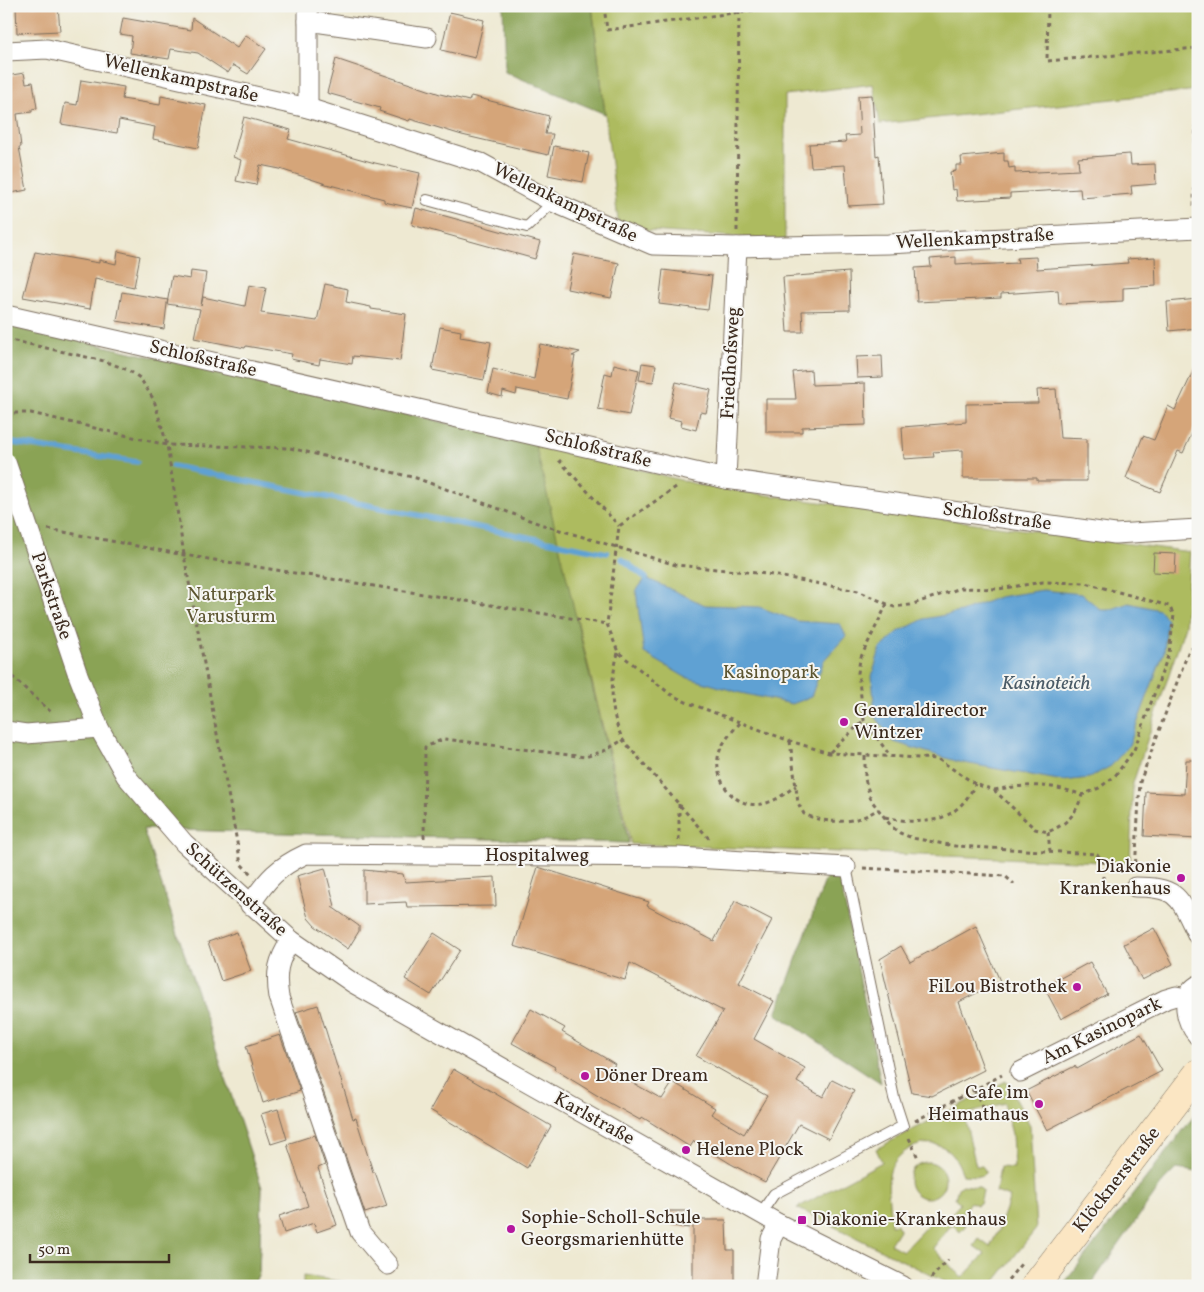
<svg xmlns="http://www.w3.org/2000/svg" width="1204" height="1292" font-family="Vollkorn,serif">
	<rect width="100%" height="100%" fill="#f6f6f2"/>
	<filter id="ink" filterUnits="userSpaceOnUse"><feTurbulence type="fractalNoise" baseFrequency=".02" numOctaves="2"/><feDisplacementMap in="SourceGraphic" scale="10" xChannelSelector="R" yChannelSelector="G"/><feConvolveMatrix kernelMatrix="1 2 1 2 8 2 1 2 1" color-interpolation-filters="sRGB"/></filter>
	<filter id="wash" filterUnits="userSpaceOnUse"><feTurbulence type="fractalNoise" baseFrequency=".0096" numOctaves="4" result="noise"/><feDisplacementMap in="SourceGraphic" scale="20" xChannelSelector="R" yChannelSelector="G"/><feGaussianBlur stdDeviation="1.12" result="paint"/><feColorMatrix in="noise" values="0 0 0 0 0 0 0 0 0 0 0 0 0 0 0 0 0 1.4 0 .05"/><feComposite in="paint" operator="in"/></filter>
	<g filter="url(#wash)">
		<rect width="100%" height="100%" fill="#eee9d2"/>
		<!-- green -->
		<g fill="#adbb5e" stroke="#74723e" fill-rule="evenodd">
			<polygon points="592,6 1198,6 1198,90 880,124 873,84 785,95 785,240 619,229"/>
			<polygon points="6,324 535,443 708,487 1190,552 1185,626 1133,783 1130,863 631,844 577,619 629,843 143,829 262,1188 259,1273 253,1286"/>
			<path d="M1006 1081 1030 1125 1036 1229 991 1286H955L941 1280 797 1208 882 1162 876 1149ZM1004 1103 1012 1134 1014 1168 1000 1167 996 1192 1010 1197 999 1229 990 1247 979 1239 974 1246 985 1254 962 1278 933 1248 952 1224 960 1232 966 1225 958 1219 970 1202 977 1205 980 1203 983 1191 979 1187 963 1185 958 1188 955 1198 960 1204 943 1223 936 1216 903 1251 890 1244 899 1230 897 1224 891 1225C890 1210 886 1184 890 1171 896 1151 924 1137 943 1147 954 1153 959 1164 963 1175L981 1176 985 1173V1170L982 1166H976L964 1115Z"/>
			<circle cx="927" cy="1180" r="18"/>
			<polygon points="303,1276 345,1282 349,1286 303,1286"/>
		</g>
		<!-- forest -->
		<g fill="#8aa355" stroke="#62663a">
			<polygon points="503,6 592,6 605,114 505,72"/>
			<polygon points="6,324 535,443 629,843 143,829 262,1188 259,1273 253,1286 6,1286"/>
			<polygon points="827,875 839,875 881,1083 776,1014"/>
			<polygon points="1198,1111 1198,1172 1176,1169 1163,1182 1090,1286 1062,1286"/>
		</g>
		<!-- water -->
		<g fill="#5fa1d3" stroke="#4d6678">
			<polygon points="646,578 705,605 759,607 797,621 840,624 846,636 824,660 811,697 792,704 741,693 685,677 644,653 636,591"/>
			<polygon points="1043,590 1082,594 1101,610 1109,610 1129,603 1160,610 1167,620 1164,652 1129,745 1111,766 1089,778 1064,781 959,762 894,742 875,716 872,676 880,649 898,632 924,619 961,612 999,597"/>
		</g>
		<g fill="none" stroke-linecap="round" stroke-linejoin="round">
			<!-- stream -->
			<g stroke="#5fa1d3" stroke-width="5.5">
				<polyline points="6,442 137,462"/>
				<polyline points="172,466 607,553"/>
				<polyline points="622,559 646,578"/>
			</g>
		</g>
		<g id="blocks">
			<!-- building -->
			<g fill="#d5a579">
				<polygon points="16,6 58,6 60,31 17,33"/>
				<polygon points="450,12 484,20 475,58 441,50"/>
				<polygon points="123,18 191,30 192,18 237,48 246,35 266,49 248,74 233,65 228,73 198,53 171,49 169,59 130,53 132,36 120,34"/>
				<polygon points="336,59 440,94 469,101 471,96 549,116 545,134 553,134 548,155 462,135 410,119 409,121 379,111 380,108 327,93"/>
				<polygon points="24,73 26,83 33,82 37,108 32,109 32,112 17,114 21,147 19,147 27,190 6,194 6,76"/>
				<polygon points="81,80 124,87 122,99 160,105 161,96 206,105 198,148 153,139 155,127 119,120 117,133 61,124 65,103 77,105"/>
				<polygon points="872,95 876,156 879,155 883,204 848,206 845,165 811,167 809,144 846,142 845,136 860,135 858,96"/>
				<polygon points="244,117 291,130 288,139 375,163 420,173 412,208 384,202 384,199 326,184 280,169 260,165 256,185 236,181 241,160 233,157"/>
				<polygon points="554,146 589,153 583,182 548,175"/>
				<polygon points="1004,153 1004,161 1008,161 1009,168 1015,167 1015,173 1079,170 1078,158 1130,154 1131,165 1155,164 1156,184 1131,186 1132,194 1081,198 1080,189 1010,193 1010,198 957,201 956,189 952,190 950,172 956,171 956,165 962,165 961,157"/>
				<polygon points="416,208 540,242 535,259 412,225"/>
				<polygon points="118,251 140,256 134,287 95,279 90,309 23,297 35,252 99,263 99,260 116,264"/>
				<polygon points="574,254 619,263 611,298 567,289"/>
				<polygon points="956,257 956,264 972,263 972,265 1018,263 1017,258 1036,257 1037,269 1128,263 1127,259 1155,257 1156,286 1123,288 1123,301 1059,304 1058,290 1001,294 1001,298 917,302 915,268 931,267 930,259"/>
				<polygon points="663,270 712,276 708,310 659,304"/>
				<polygon points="191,271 206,273 201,306 203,297 245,306 249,285 266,288 261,313 317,321 325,284 348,289 346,302 371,307 371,309 406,314 400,361 353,356 352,364 320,359 319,365 291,359 292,354 246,346 245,348 194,338 200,309 167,304 164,329 117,321 122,292 168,300 167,304 172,276 190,279"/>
				<polygon points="849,272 850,310 802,311 803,332 787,332 783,277"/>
				<polygon points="1198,299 1198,328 1169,331 1167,302"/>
				<polygon points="440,327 461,331 460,337 491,342 484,380 432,370"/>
				<polygon points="540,344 580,352 572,356 575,356 567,399 517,389 516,395 503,391 502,397 488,393 493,369 534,379"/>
				<polygon points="882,356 883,377 857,378 856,357"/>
				<polygon points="1198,361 1198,420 1183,453 1178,451 1160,492 1126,478 1143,436 1154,440 1168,406 1175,410"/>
				<polygon points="642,363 656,365 653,382 639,380"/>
				<polygon points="614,364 639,370 629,415 598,409 605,373 612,375"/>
				<polygon points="811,370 812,385 865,383 866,425 802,427 802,432 766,432 766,399 796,399 793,372"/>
				<polygon points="676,382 711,390 706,413 700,412 696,430 681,426 682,421 668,418"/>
				<polygon points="1056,389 1060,438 1087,439 1087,481 1037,481 1037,478 963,478 963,450 933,452 934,457 904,459 902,427 966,422 966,404 1038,403 1037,390"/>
				<polygon points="1154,553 1176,554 1175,573 1153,572"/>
				<polygon points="1186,760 1198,760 1198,839 1144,836 1146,792 1184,794"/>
				<polygon points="538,867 649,902 647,906 714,941 735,901 772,920 739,983 774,1001 754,1039 805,1068 797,1082 823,1097 832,1080 854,1091 829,1139 799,1124 765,1182 731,1164 694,1141 690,1147 642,1117 640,1120 608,1102 554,1069 555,1067 512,1043 531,1009 565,1028 562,1032 615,1064 611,1071 662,1099 673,1082 715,1108 711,1114 744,1134 767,1096 696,1056 723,1011 630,963 625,980 514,946"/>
				<polygon points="325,868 335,906 332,907 359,926 359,931 348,949 315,926 308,918 297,876"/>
				<polygon points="364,870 403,874 405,882 495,877 496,906 407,907 406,902 364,904"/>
				<polygon points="976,926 1000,981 959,1002 984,1070 932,1096 912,1093 880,959 901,946 910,962"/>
				<polygon points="1154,928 1173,964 1142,980 1124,944"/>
				<polygon points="237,932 251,971 221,981 208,942"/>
				<polygon points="434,933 460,950 431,995 405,979"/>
				<polygon points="1090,962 1107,994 1061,1019 1044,987"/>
				<polygon points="318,1005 353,1119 356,1118 373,1172 375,1172 387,1206 365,1213 296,1012"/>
				<polygon points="1141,1034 1162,1071 1047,1130 1026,1091 1075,1066 1077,1069"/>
				<polygon points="280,1035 300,1091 263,1103 246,1046"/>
				<polygon points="453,1069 551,1126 527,1168 430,1110"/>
				<polygon points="278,1109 287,1139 271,1144 261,1114"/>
				<polygon points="315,1135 325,1165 318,1168 337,1225 317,1232 314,1223 284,1233 279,1216 308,1206 287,1144"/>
				<polygon points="666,1211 689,1211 689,1228 666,1225"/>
				<polygon points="693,1220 726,1220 727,1250 734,1250 734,1286 701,1286 701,1283 693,1284"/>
			</g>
		</g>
	</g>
	<g filter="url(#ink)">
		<use href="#blocks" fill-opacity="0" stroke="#7a6d5d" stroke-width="1"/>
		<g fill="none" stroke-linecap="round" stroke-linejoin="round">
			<defs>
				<g id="service">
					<polyline points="427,200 527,227 553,202"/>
					<polyline points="761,1213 774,1194 903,1126 894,1098 846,867"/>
				</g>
				<g id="minor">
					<polyline points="308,6 308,108"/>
					<polyline points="308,21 427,38"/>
					<polyline points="6,51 47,49 308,108 481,163 553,202 653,245 737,247 888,244 1198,228"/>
					<polyline points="6,315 726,479 1115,534 1198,529"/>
					<polyline points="726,479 737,247"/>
					<polyline points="77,672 99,728 126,776 184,843 291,940 353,983 464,1046 779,1224 903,1286"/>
					<polyline points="6,731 26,734 99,728"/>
					<path d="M1135 887C1180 887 1179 898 1198 936"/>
					<path d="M250 905C267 879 278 867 306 854L678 857 846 867"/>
					<path d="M291 940C278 960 275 973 279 997L360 1232 388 1265"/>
					<path d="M1198 985C1179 997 1185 1021 1198 1036"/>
					<polyline points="1020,1072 1166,999 1176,996 1186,998"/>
					<polyline points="765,1286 771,1239 779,1224"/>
				</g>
				<polyline id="secondary" points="1035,1286 1198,1073"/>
			</defs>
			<!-- service casing -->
			<use href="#service" stroke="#7a6d5d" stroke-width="12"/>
			<!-- minor casing -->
			<use href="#minor" stroke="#7a6d5d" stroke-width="21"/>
			<!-- secondary casing -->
			<use href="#secondary" stroke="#7a6d5d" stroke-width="29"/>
			<!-- path -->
			<g stroke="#7a6d5d" stroke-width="3" stroke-dasharray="4 4" stroke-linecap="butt">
				<polyline points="604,6 607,30 785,6"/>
				<polyline points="1048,6 1047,61 1197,48 1194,210"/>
				<polyline points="737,231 739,6"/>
				<polyline points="6,339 104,361 128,370 140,378 154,400 167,445 184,555 241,864 252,875"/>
				<path d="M6 413H31L167 445 290 448 416 478 540 524 676 565 767 574 858 591 894 607 910 605 961 588 998 589 1043 582 1086 583 1169 606 1174 615 1169 653 1134 750 1115 776 1099 788 1082 795C1049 783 1028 784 994 790"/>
				<polyline points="559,460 619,526"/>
				<path d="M676 487 619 526 607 624 618 652 670 694 686 702 790 741 829 753 938 759 975 784 994 790 1035 829 1048 832C1068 823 1075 816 1082 795"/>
				<polyline points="48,529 184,555 607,624"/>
				<polyline points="887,604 860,659 858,673 864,720 891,757"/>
				<path d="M618 653C610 683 609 712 623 740L711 841"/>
				<polyline points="6,671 52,713"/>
				<path d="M740 723C731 733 720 744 718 758 715 783 736 809 762 804 775 802 785 793 796 786"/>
				<path d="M790 741 798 803 804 814C828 825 857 824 878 809"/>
				<polyline points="830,752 864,720"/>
				<polyline points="865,756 865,779 871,800 892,827 900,833 912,838 955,846 1097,854 1103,862 1103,886"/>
				<path d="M885 817C923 826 957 824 975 784"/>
				<polyline points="1048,832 1050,851"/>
				<polyline points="424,838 425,747 444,739 585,757 604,751 623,740"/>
				<polyline points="679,840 679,804"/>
				<polyline points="863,868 1005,876 1014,884"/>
				<polyline points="1135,871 1140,782 1189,650 1198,645"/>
				<polyline points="974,1090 985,1111"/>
				<polyline points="915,1121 1002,1075"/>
				<polyline points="909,1138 918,1158"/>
				<polyline points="928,1286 932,1277 948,1260"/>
				<polyline points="1003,1286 1021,1264"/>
			</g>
			<!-- service -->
			<use href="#service" stroke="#fff" stroke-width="10"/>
			<!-- minor -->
			<use href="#minor" stroke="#fff" stroke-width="19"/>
			<!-- secondary -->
			<use href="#secondary" stroke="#fbe6c3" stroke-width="28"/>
			<defs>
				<polyline id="minor-bridge" points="6,462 77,672"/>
			</defs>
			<!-- minor-bridge casing -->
			<use href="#minor-bridge" stroke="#7a6d5d" stroke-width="21" stroke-linecap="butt"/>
			<!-- minor-bridge -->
			<use href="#minor-bridge" stroke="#fff" stroke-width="19"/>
		</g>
	</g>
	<!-- markers -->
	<g fill="#b5179e" stroke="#f6f6f2" stroke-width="2">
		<circle cx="844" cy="722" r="5"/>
		<circle cx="1181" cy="878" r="5"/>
		<circle cx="1077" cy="987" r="5"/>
		<circle cx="585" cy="1076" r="5"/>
		<circle cx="1039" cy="1104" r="5"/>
		<circle cx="686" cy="1150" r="5"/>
		<rect x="797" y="1215" width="10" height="10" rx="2.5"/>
		<circle cx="511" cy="1229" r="5"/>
	</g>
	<g text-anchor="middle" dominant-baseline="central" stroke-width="4" stroke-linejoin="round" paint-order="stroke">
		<!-- street labels -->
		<g font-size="19" fill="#3b2a1e" stroke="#f6f6f2">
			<text transform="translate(181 79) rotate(13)">Wellenkampstraße</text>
			<text transform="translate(565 203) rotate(26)">Wellenkampstraße</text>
			<text transform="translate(975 239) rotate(-3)">Wellenkampstraße</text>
			<text transform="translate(203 359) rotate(13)">Schloßstraße</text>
			<text transform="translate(731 363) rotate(-87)">Friedhofsweg</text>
			<text transform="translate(598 449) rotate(14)">Schloßstraße</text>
			<text transform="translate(997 517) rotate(8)">Schloßstraße</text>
			<text transform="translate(51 596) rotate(71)">Parkstraße</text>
			<text x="537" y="856">Hospitalweg</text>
			<text transform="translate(236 890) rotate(42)">Schützenstraße</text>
			<text transform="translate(1102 1031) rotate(-26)">Am Kasinopark</text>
			<text transform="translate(594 1119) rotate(29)">Karlstraße</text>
			<text transform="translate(1117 1180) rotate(-52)">Klöcknerstraße</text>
		</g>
		<!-- park labels -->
		<g font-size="19" fill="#5d5631" stroke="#f6f6f2">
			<text x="231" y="595">Naturpark<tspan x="231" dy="22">Varusturm</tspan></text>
			<text x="771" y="673">Kasinopark</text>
		</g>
		<!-- poi labels -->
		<g font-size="19" fill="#3b2a1e" stroke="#f6f6f2" text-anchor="start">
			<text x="854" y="711">Generaldirector<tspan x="854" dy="22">Wintzer</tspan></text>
			<text x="1171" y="867" text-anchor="end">Diakonie<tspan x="1171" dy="22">Krankenhaus</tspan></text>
			<text x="1067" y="987" text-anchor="end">FiLou Bistrothek</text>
			<text x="595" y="1076">Döner Dream</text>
			<text x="1029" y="1093" text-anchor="end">Cafe im<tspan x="1029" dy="22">Heimathaus</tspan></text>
			<text x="696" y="1150">Helene Plock</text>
			<text x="521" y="1218">Sophie-Scholl-Schule<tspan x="521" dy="22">Georgsmarienhütte</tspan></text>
			<text x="812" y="1220">Diakonie-Krankenhaus</text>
		</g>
		<!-- water labels -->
		<g font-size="20" font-style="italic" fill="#495a66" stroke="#f6f6f2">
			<text x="1046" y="684">Kasinoteich</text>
		</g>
	</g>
	<!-- margin -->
	<rect width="1204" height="1292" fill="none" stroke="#f6f6f2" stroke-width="25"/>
	<!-- scale -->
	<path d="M30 1254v8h139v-8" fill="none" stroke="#3b2a1e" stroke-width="2.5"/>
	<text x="38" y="1254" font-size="15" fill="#3b2a1e" stroke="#f6f6f2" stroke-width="4" paint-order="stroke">50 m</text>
</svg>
